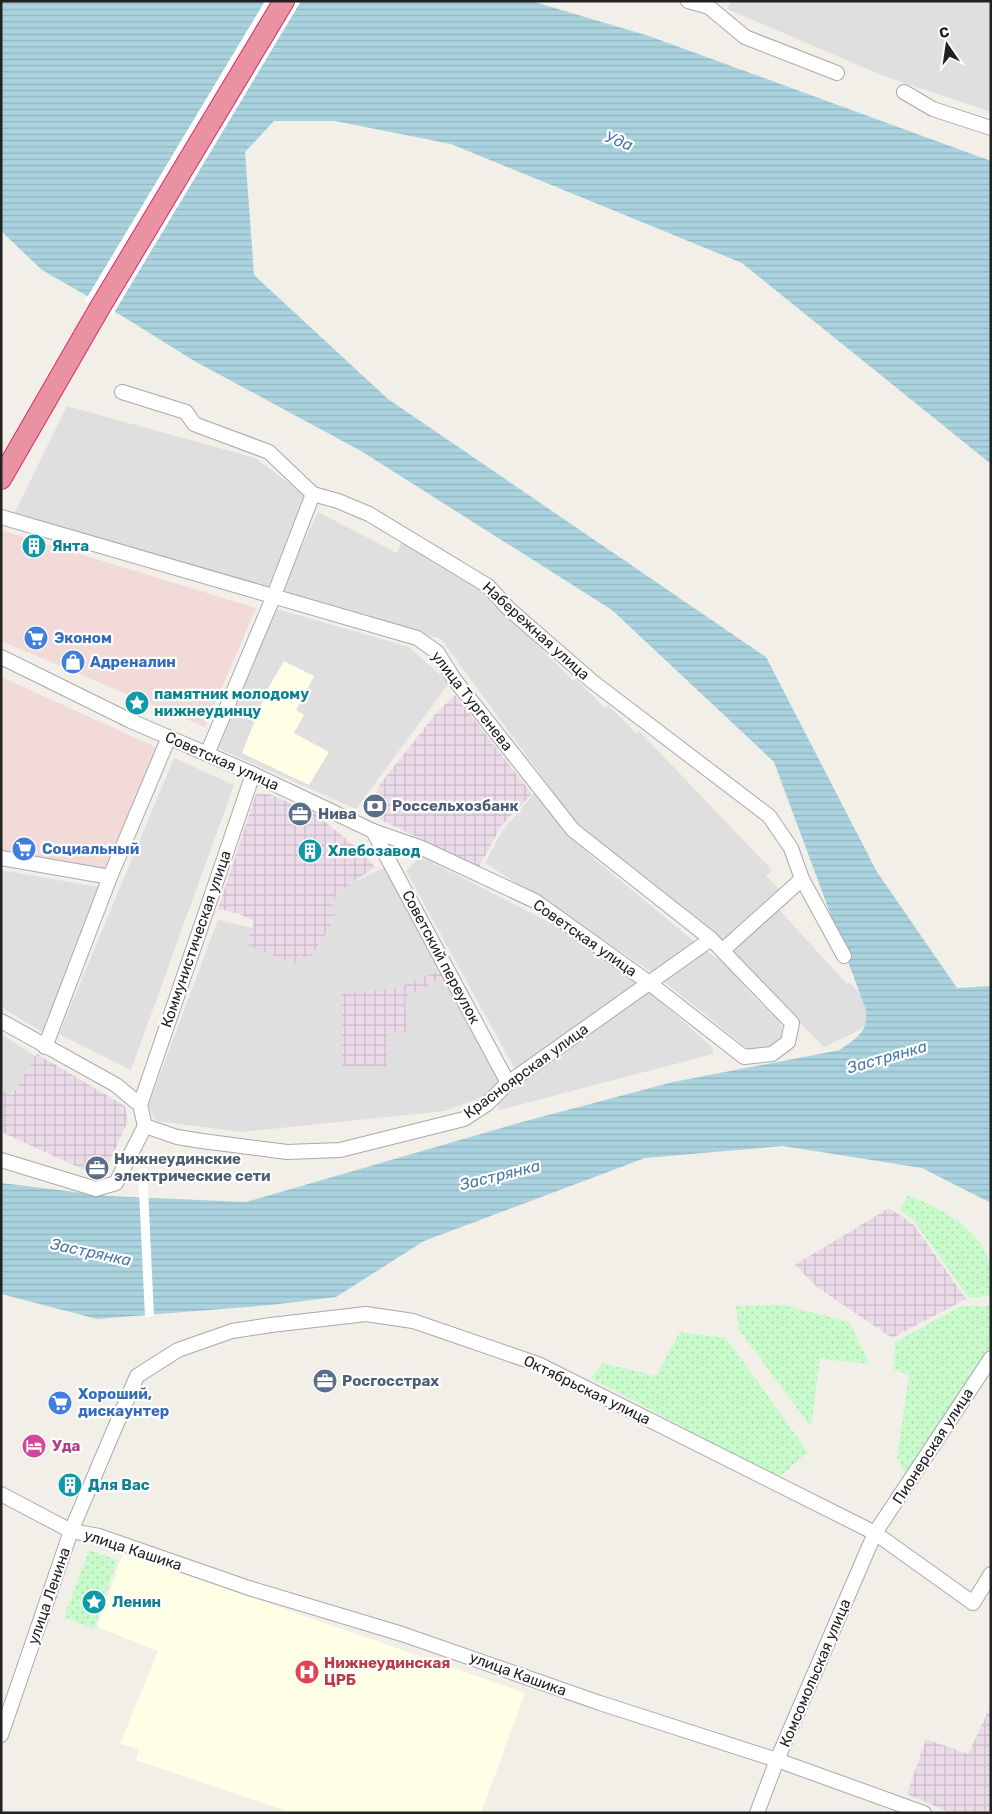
<svg xmlns="http://www.w3.org/2000/svg" width="992" height="1814" font-family="Rubik,sans-serif">
	<defs>
		<pattern id="industrial-grid" width="8" height="8" patternUnits="userSpaceOnUse" patternTransform="scale(1.25)"><rect width="8" height="8" fill="#ebdbe8"/><path d="M0 4h8M4 0v8" fill="none" stroke="#c9bcc7"/></pattern>
		<pattern id="park-dots" width="8" height="8" patternUnits="userSpaceOnUse" patternTransform="scale(1.25)"><rect width="8" height="8" fill="#c8facc"/><path d="M2 2h.1M6 6h.1" fill="none" stroke="#acd6af" stroke-width="1.8" stroke-linecap="round"/></pattern>
		<pattern id="water-rules" width="6" height="5" patternUnits="userSpaceOnUse" patternTransform="scale(1.25)"><rect width="6" height="5" fill="#aad3df"/><path d="M0 2.5h6" fill="none" stroke="#92b5bf"/></pattern>
	</defs>
	<rect width="100%" height="100%" fill="#f2efe9"/>
	<!-- residential -->
	<g fill="#e0dfdf">
		<polygon points="731,1 991,1 991,112 884,76 727,9"/>
		<polygon points="67,406 255,458 304,494 268,590 13,516"/>
		<polygon points="318,512 397,553 402,541 475,584 474,586 493,599 573,681 576,679 605,708 608,705 636,733 639,731 772,870 766,876 782,892 772,902 847,984 849,982 867,1001 878,1017 852,1034 824,1047 712,935 584,834 441,639 280,592"/>
		<polygon points="270,607 409,647 449,683 356,809 213,746"/>
		<polygon points="174,758 234,785 131,1070 59,1034"/>
		<polygon points="536,791 592,857 702,948 729,966 746,988 744,991 747,989 752,995 751,998 753,996 779,1021 786,1036 757,1056 653,973 485,863 502,831"/>
		<polygon points="420,856 568,932 642,986 517,1073 406,871"/>
		<polygon points="388,866 503,1090 445,1111 241,1132 156,1121 148,1106 218,920 309,941 333,892"/>
		<polygon points="1,870 98,887 46,1034 1,1007"/>
		<polygon points="649,991 713,1048 713,1054 499,1110 497,1099"/>
		<polygon points="1,1034 40,1059 7,1099 1,1096"/>
	</g>
	<!-- commercial -->
	<g fill="#f2dad9">
		<polygon points="1,530 256,608 205,727 1,641"/>
		<polygon points="1,677 160,749 103,872 1,852"/>
	</g>
	<!-- industrial -->
	<g fill="url(#industrial-grid)">
		<polygon points="455,695 532,794 501,826 479,867 367,813 381,783 438,711"/>
		<polygon points="256,794 269,794 313,812 362,852 375,867 336,894 331,912 335,915 329,928 309,960 300,954 295,964 247,945 254,921 240,914 218,909"/>
		<polygon points="439,971 445,977 405,997 407,1033 387,1033 387,1066 342,1066 342,994 397,988"/>
		<polygon points="37,1054 125,1106 128,1121 102,1178 1,1132 1,1090 12,1095"/>
		<polygon points="889,1208 913,1224 966,1299 892,1338 817,1287 795,1265"/>
		<polygon points="991,1705 991,1813 951,1813 907,1794 926,1739 968,1754"/>
	</g>
	<!-- education -->
	<g fill="#ffffe5">
		<polygon points="284,661 314,676 296,710 304,715 294,733 329,752 309,785 242,753 267,690"/>
		<polygon points="123,1553 525,1693 481,1813 292,1813 136,1760 139,1749 120,1744 158,1651 97,1627"/>
	</g>
	<!-- park -->
	<g fill="url(#park-dots)">
		<path d="M908 1195C940 1208 985 1230 991 1269 992 1278 991 1287 991 1296L969 1298 914 1221 900 1209Z"/>
		<polygon points="783,1305 849,1322 870,1364 820,1359 811,1427 739,1330 736,1306"/>
		<polygon points="961,1306 991,1306 991,1347 905,1475 897,1457 909,1375 893,1369 895,1342"/>
		<polygon points="680,1332 726,1338 808,1452 778,1478 591,1378 602,1363 656,1376"/>
		<polygon points="89,1550 117,1560 94,1629 64,1617"/>
	</g>
	<!-- water -->
	<path fill="url(#water-rules)" d="M1 1H531L649 36 991 161V464L742 263 451 144 335 121H274L245 152 254 275 388 399 766 657 877 872 957 988 991 986V1203L922 1168 783 1146 645 1158 424 1241 336 1297 271 1305 97 1319 1 1294V1183L108 1196 246 1202 522 1122 673 1082 840 1050C857 1037 868 1033 866 1010L774 762 612 610 361 451 196 362 122 316 42 270 1 231Z"/>
	<!-- pier -->
	<g fill="#fff">
		<polygon points="265,1 301,1 112,316 85,301"/>
		<polygon points="147,1168 154,1316 145,1317 138,1169"/>
	</g>
	<g fill="none" stroke-linecap="round" stroke-linejoin="round">
		<defs>
			<g id="minor">
				<polyline points="688,1 709,7 745,37 837,73"/>
				<polyline points="904,92 933,109 991,128"/>
				<polyline points="122,392 186,412 194,424 269,452 313,494 338,501 369,514 488,586 509,609 593,682 769,816 791,848 802,879 844,956"/>
				<polyline points="1,517 417,638 437,652 454,679 573,830 711,939 792,1023 788,1042 772,1054 744,1057 648,982 535,901 422,848 373,831 253,774 131,721 1,657"/>
				<polyline points="207,754 273,598 313,494"/>
				<polyline points="373,831 508,1083"/>
				<polyline points="1,858 110,877"/>
				<polyline points="723,950 802,879"/>
				<polyline points="1,1021 116,1085 140,1105 145,1126 177,1137 202,1141 287,1152 340,1150 464,1119 487,1104 508,1083 711,939"/>
				<polyline points="45,1047 110,877 169,737"/>
				<polyline points="140,1105 253,774"/>
				<polyline points="1,1160 96,1189 116,1183 145,1126"/>
				<polyline points="1,1494 71,1531 99,1536 249,1588 402,1634 600,1703 777,1760 924,1813"/>
				<polyline points="1,1735 71,1531 137,1376 178,1350 232,1331 271,1325 366,1314 413,1321 538,1364 875,1533 973,1603 991,1574"/>
				<polyline points="757,1813 777,1760 875,1533 991,1358"/>
			</g>
			<polyline id="highway" points="1,479 99,309 284,1"/>
		</defs>
		<!-- minor casing -->
		<use href="#minor" stroke="#a9a9a9" stroke-width="16"/>
		<!-- highway casing -->
		<use href="#highway" stroke="#dc2a67" stroke-width="22"/>
		<!-- minor -->
		<use href="#minor" stroke="#fff" stroke-width="14"/>
		<!-- highway -->
		<use href="#highway" stroke="#e892a2" stroke-width="20"/>
	</g>
	<!-- icons -->
	<defs>
		<symbol id="building-disc" viewBox="-11 -11 22 22"><circle r="9.5" fill="#0f9aa8" stroke="#fff"/><path d="M-4-6H4V6H1V3H-1V6H-4ZM-2.5-4.3h1.7v1.8h-1.7ZM.8-4.3h1.7v1.8H.8ZM-2.5-1h1.7V.8h-1.7ZM.8-1h1.7V.8H.8Z" fill="#fff"/></symbol>
		<symbol id="supermarket-disc" viewBox="-11 -11 22 22"><circle r="9.5" fill="#3f7fe0" stroke="#fff"/><path d="M-6-5.5h2.5l.6 2H6L4.5 2H-2.5L-4.4-4H-6ZM-1.5 3.2a1.3 1.3 0 1 0 .1 0ZM3 3.2a1.3 1.3 0 1 0 .1 0Z" fill="#fff"/></symbol>
		<symbol id="shop-disc" viewBox="-11 -11 22 22"><circle r="9.5" fill="#3f7fe0" stroke="#fff"/><path d="M-5-2.5h2.3a2.7 3.5 0 0 1 5.4 0H5L5.5 6h-11ZM-1.5-2.5h3a1.5 2.3 0 0 0-3 0Z" fill="#fff"/></symbol>
		<symbol id="sight-disc" viewBox="-11 -11 22 22"><circle r="9.5" fill="#0f9aa8" stroke="#fff"/><path d="M0-6L1.8-2.2L6-1.7L2.9 1.2L3.7 5.4L0 3.3L-3.7 5.4L-2.9 1.2L-6-1.7L-1.8-2.2Z" fill="#fff"/></symbol>
		<symbol id="bank-disc" viewBox="-11 -11 22 22"><circle r="9.5" fill="#5c6f8a" stroke="#fff"/><path d="M-6-4H6V4H-6ZM0-2.3a2.3 2.3 0 1 0 0 4.6a2.3 2.3 0 1 0 0-4.6Z" fill="#fff"/></symbol>
		<symbol id="office-disc" viewBox="-11 -11 22 22"><circle r="9.5" fill="#5c6f8a" stroke="#fff"/><path d="M-6-3h4V-5.5h4V-3h4V5H-6ZM-1-4.5V-3h2v-1.5ZM-6 0V1H6V0Z" fill="#fff"/></symbol>
		<symbol id="hotel-disc" viewBox="-11 -11 22 22"><circle r="9.5" fill="#d1479c" stroke="#fff"/><path d="M-6-4.5h1.5V1H6V5H4.5V3h-9V5H-6ZM-4 0a1.8 1.8 0 1 1 3.6 0ZM.5 0V-2.5h3Q6-2.5 6 0Z" fill="#fff"/></symbol>
		<symbol id="hospital-disc" viewBox="-11 -11 22 22"><circle r="9.5" fill="#e0444e" stroke="#fff"/><path d="M-5-5h3v3.5h4V-5h3V5h-3V1.5h-4V5h-3Z" fill="#fff"/></symbol>
	</defs>
	<g fill-rule="evenodd">
		<use href="#building-disc" x="20" y="532" width="28" height="28"/>
		<use href="#supermarket-disc" x="22" y="624" width="28" height="28"/>
		<use href="#shop-disc" x="59" y="648" width="28" height="28"/>
		<use href="#sight-disc" x="123" y="689" width="28" height="28"/>
		<use href="#bank-disc" x="361" y="792" width="28" height="28"/>
		<use href="#office-disc" x="286" y="800" width="28" height="28"/>
		<use href="#supermarket-disc" x="10" y="835" width="28" height="28"/>
		<use href="#building-disc" x="296" y="837" width="28" height="28"/>
		<use href="#office-disc" x="83" y="1154" width="28" height="28"/>
		<use href="#office-disc" x="311" y="1367" width="28" height="28"/>
		<use href="#supermarket-disc" x="46" y="1389" width="28" height="28"/>
		<use href="#hotel-disc" x="20" y="1432" width="28" height="28"/>
		<use href="#building-disc" x="56" y="1471" width="28" height="28"/>
		<use href="#sight-disc" x="80" y="1588" width="28" height="28"/>
		<use href="#hospital-disc" x="293" y="1658" width="28" height="28"/>
	</g>
	<g text-anchor="middle" dominant-baseline="central" stroke-width="4.5" stroke-linejoin="round" paint-order="stroke">
		<!-- culture labels -->
		<g font-size="15" font-weight="bold" fill="#0d838f" stroke="#fff" text-anchor="start">
			<text x="52" y="546">Янта</text>
			<text x="154" y="694">памятник молодому<tspan x="154" dy="17">нижнеудинцу</tspan></text>
			<text x="328" y="851">Хлебозавод</text>
			<text x="88" y="1485">Для Вас</text>
			<text x="112" y="1602">Ленин</text>
		</g>
		<!-- street labels -->
		<g font-size="15" fill="#222" stroke="#fff">
			<text transform="translate(536 631) rotate(42)">Набережная улица</text>
			<text transform="translate(472 701) rotate(52)">улица Тургенева</text>
			<text transform="translate(222 761) rotate(24)">Советская улица</text>
			<text transform="translate(585 938) rotate(35)">Советская улица</text>
			<text transform="translate(196 939) rotate(-71)">Коммунистическая улица</text>
			<text transform="translate(441 957) rotate(62)">Советский переулок</text>
			<text transform="translate(526 1071) rotate(-36)">Красноярская улица</text>
			<text transform="translate(587 1390) rotate(26)">Октябрьская улица</text>
			<text transform="translate(933 1446) rotate(-57)">Пионерская улица</text>
			<text transform="translate(133 1550) rotate(18)">улица Кашика</text>
			<text transform="translate(49 1596) rotate(-71)">улица Ленина</text>
			<text transform="translate(815 1673) rotate(-67)">Комсомольская улица</text>
			<text transform="translate(518 1674) rotate(20)">улица Кашика</text>
		</g>
		<!-- shop labels -->
		<g font-size="15" font-weight="bold" fill="#366cbe" stroke="#fff" text-anchor="start">
			<text x="54" y="638">Эконом</text>
			<text x="90" y="662">Адреналин</text>
			<text x="42" y="849">Социальный</text>
			<text x="78" y="1394">Хороший,<tspan x="78" dy="17">дискаунтер</tspan></text>
		</g>
		<!-- service labels -->
		<g font-size="15" font-weight="bold" fill="#4e5e75" stroke="#fff" text-anchor="start">
			<text x="392" y="806">Россельхозбанк</text>
			<text x="318" y="814">Нива</text>
			<text x="114" y="1159">Нижнеудинские<tspan x="114" dy="17">электрические сети</tspan></text>
			<text x="342" y="1381">Росгосстрах</text>
		</g>
		<!-- hotel labels -->
		<g font-size="15" font-weight="bold" fill="#b23c85" stroke="#fff" text-anchor="start">
			<text x="52" y="1446">Уда</text>
		</g>
		<!-- health labels -->
		<g font-size="15" font-weight="bold" fill="#be3a42" stroke="#fff" text-anchor="start">
			<text x="324" y="1663">Нижнеудинская<tspan x="324" dy="17">ЦРБ</tspan></text>
		</g>
		<!-- water labels -->
		<g font-size="16" font-style="italic" fill="#4a7aab" stroke="#fff">
			<text transform="translate(619 141) rotate(20)">Уда</text>
			<text transform="translate(887 1057) rotate(-16)">Застрянка</text>
			<text transform="translate(500 1175) rotate(-14)">Застрянка</text>
			<text transform="translate(91 1252) rotate(12)">Застрянка</text>
		</g>
	</g>
	<!-- border -->
	<rect width="992" height="1814" fill="none" stroke="#222222" stroke-width="5"/>
	<!-- north arrow -->
	<g transform="translate(947 45) rotate(347)" stroke="#ffffff" stroke-width="4" paint-order="stroke">
	<path d="M0-4L9 19L0 12L-9 19Z" fill="#222222"/>
	<text y="-8" font-size="14" font-weight="bold" text-anchor="middle" fill="#222222">С</text>
	</g>
</svg>
